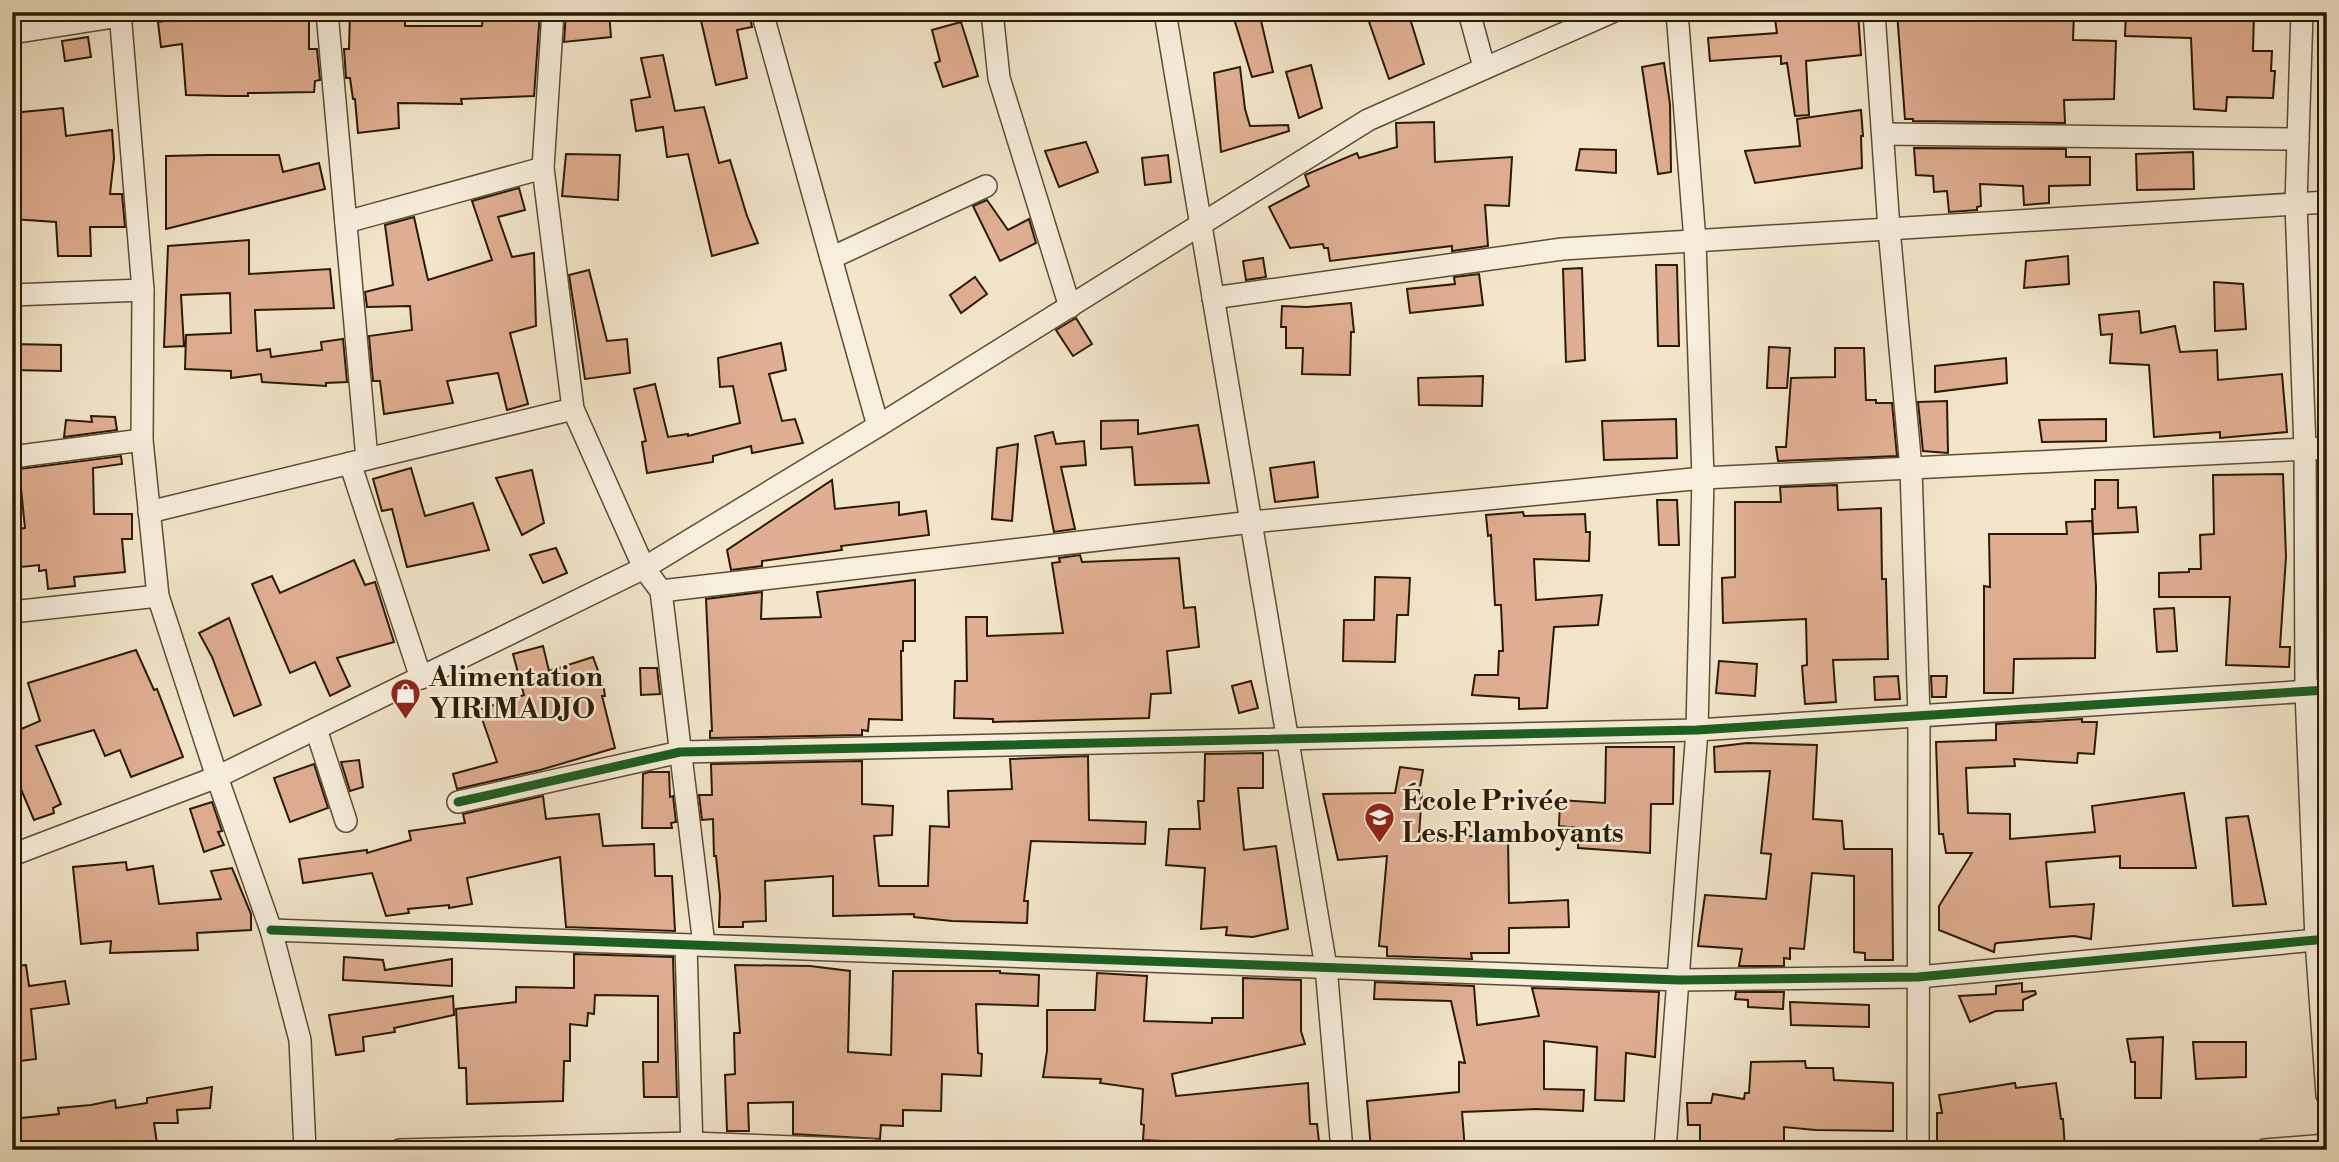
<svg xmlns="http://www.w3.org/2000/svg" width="2339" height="1162" font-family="'Libre Bodoni',serif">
	<rect width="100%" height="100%" fill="#f2e5c9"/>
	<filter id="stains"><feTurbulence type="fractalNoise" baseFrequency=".00286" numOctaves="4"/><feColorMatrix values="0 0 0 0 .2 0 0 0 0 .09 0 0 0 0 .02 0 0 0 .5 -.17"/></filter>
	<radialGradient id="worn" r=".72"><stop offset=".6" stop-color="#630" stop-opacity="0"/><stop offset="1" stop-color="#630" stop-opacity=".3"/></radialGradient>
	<!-- building -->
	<g fill="#e0ae92" stroke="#2b1a03" stroke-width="2">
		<polygon points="219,12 240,12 241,16 309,12 309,49 317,49 320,80 315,81 314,92 248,93 248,96 228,96 186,95 182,44 161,47 158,22"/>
		<polygon points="350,12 405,12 405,26 482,26 483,12 540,12 534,96 461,99 462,104 398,103 399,128 358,133 355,99 353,99 350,78 346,78 344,49 349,49"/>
		<polygon points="566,12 609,12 611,37 564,42"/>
		<polygon points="699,12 749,12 752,27 737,30 747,78 716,85"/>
		<polygon points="1232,12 1259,12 1273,72 1252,77"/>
		<polygon points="1378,12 1408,12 1424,64 1389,79 1367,16"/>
		<polygon points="1774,12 1858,12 1861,55 1806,61 1809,115 1795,116 1787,63 1781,64 1781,56 1710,61 1708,38 1777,33"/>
		<polygon points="1897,12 2074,12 2073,40 2116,41 2114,99 2064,100 2065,123 1913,121 1913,119 1905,119"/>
		<polygon points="2126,12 2254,12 2253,51 2272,51 2271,71 2275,71 2273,98 2227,97 2226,111 2194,109 2191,38 2125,36"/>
		<polygon points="961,22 978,76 943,87 935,63 940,61 932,30"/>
		<polygon points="88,37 91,57 65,61 62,41"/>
		<polygon points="663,55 675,111 704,107 719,163 730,160 747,216 758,243 712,256 688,154 667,157 663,127 636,131 631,100 650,97 641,58"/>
		<polygon points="1664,63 1670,104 1671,172 1658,174 1642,67"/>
		<polygon points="1311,65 1322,108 1299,118 1286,72"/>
		<polygon points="1240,67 1245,109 1250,126 1288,125 1289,131 1221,152 1214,73"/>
		<polygon points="63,108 66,136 112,130 114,158 110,194 122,194 125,227 90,227 91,256 58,256 56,222 12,219 12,113"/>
		<polygon points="1861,110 1863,136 1861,136 1862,168 1755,183 1745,151 1800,146 1797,119"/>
		<polygon points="1434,122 1435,162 1512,157 1509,206 1485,205 1488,246 1452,251 1452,246 1330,261 1328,248 1324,248 1323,244 1290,248 1269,207 1309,186 1305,175 1357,153 1359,158 1397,147 1396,123"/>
		<polygon points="1086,142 1098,172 1059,187 1045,151"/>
		<polygon points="1914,148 2066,149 2066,157 2090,157 2090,185 2049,186 2049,203 2024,205 2023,186 1980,184 1981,206 1977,207 1977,210 1949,212 1947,191 1934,192 1933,176 1916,175"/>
		<polygon points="1580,149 1616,150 1616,173 1576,170"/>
		<polygon points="2193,152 2194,189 2137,190 2136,154"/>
		<polygon points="566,154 620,155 618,200 562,196"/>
		<polygon points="210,155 279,155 283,172 319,163 325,189 166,229 166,156"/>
		<polygon points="1168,155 1171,182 1145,185 1142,158"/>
		<polygon points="519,188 525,210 498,217 512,257 534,253 536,326 510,333 528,404 507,410 498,373 447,381 453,403 384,414 380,381 373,381 369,336 412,330 410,306 367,307 365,292 393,285 385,225 414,217 428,280 492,260 472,201"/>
		<polygon points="987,200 1008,230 1029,219 1036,243 1000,261 973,206"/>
		<polygon points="249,240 249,274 330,269 334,308 255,310 257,351 270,349 271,357 322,350 321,342 343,339 347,382 326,383 326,386 262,382 261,374 231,378 231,371 185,369 186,335 231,333 230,293 181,295 184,346 164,347 168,246"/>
		<polygon points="2068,256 2069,284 2024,288 2026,261"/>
		<polygon points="1263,258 1266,277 1246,280 1243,261"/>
		<polygon points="1656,265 1677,265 1679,346 1658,346"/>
		<polygon points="1582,268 1585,360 1566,362 1563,269"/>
		<polygon points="589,270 607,341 627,339 630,373 585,379 569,275"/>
		<polygon points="1479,274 1483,305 1410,313 1407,289 1455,284 1454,277"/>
		<polygon points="975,277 987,294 961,313 950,295"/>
		<polygon points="2214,282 2243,284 2246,329 2215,331"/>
		<polygon points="1351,303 1354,332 1351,332 1350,375 1302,374 1303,348 1286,348 1286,327 1281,327 1282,306 1307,307"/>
		<polygon points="2139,311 2141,333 2175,326 2180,352 2217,350 2218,380 2282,374 2287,432 2220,438 2220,432 2154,437 2149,365 2110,363 2112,334 2101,335 2099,315"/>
		<polygon points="1076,318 1092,344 1073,356 1056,330"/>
		<polygon points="781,343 786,370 769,374 782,421 795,419 803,443 752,453 751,446 713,456 713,462 647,473 642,442 646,441 634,389 655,384 668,437 688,434 688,436 740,423 733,386 720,387 718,358"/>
		<polygon points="12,344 61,345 61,371 12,370"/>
		<polygon points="1769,347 1790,348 1787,388 1767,388"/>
		<polygon points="1835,348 1864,348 1866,400 1876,400 1876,403 1892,403 1897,456 1778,461 1776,447 1786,447 1791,378 1835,377"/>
		<polygon points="2006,358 2007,383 1935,392 1935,366"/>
		<polygon points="1483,376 1482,406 1419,405 1418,378"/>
		<polygon points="1947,401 1948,453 1923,451 1918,402"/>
		<polygon points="91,416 115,417 117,430 64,437 66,420 92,422"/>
		<polygon points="1676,419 1677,458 1604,460 1602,421"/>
		<polygon points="2106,419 2106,441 2042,442 2039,420"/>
		<polygon points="1138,420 1138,434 1198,425 1209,483 1135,485 1132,447 1101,449 1101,421"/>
		<polygon points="1053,432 1056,444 1084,441 1086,465 1061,467 1075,529 1054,532 1035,436"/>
		<polygon points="1018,444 1012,521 992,519 997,448"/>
		<polygon points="121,456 122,464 93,468 94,514 132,514 132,539 122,539 125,572 74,577 75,586 48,589 46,570 39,571 39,565 12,568 12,529 25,528 19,469"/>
		<polygon points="1314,462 1318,497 1275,502 1270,468"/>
		<polygon points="411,468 425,516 473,503 489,550 407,567 392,509 382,511 373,479"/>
		<polygon points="532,470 544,523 522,535 496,478"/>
		<polygon points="2283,474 2286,557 2280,647 2290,647 2289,667 2226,665 2230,597 2159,597 2159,573 2189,572 2189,569 2201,569 2200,535 2214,534 2213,475"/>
		<polygon points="832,480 835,509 899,502 899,515 926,511 929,535 841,546 842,550 762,561 762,566 731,570 727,550"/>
		<polygon points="2095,480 2118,480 2118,508 2136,507 2138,532 2093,534 2092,509 2095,509"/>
		<polygon points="1837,485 1838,510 1881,508 1882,579 1886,579 1888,659 1833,660 1836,702 1805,704 1802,666 1807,665 1806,619 1723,623 1722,578 1735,577 1735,502 1781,502 1780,487"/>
		<polygon points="1657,500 1677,500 1679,545 1659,545"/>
		<polygon points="1523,512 1524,516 1585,514 1586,532 1590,532 1589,561 1534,559 1536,600 1602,595 1598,625 1554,627 1547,708 1519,709 1519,698 1472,695 1475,675 1498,675 1499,651 1503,651 1501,605 1495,605 1491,535 1488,536 1486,515"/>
		<polygon points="2092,521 2096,587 2095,658 2014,659 2013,693 1984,693 1984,586 1990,587 1989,534 2067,534 2066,522"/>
		<polygon points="556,548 567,573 543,583 530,555"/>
		<polygon points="1080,555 1082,562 1179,558 1184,608 1195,607 1199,647 1167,651 1171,693 1151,694 1149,718 993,722 993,719 954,718 955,681 967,681 966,617 987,617 987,636 1063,633 1052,563 1060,562 1059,558"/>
		<polygon points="354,560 365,585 375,582 394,642 337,658 350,686 330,696 315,662 290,673 252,584 272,576 280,593"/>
		<polygon points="1375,577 1410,578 1408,615 1397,615 1395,662 1343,661 1344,620 1374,620"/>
		<polygon points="915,580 915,641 903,641 903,651 901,651 902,720 869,719 868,731 862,730 862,735 710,738 710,731 712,731 706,599 762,592 761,619 821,617 817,592"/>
		<polygon points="2174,608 2177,651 2157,652 2154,609"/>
		<polygon points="229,618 261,705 234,716 212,657 199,633"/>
		<polygon points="543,646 549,671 593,657 600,676 602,676 605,696 602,696 615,748 540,770 457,789 453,774 497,762 479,710 524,695 513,654"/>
		<polygon points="136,650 154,690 157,689 183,757 131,777 120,750 105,756 94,730 36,746 61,804 53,808 54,813 34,820 12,768 12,733 40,721 28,683"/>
		<polygon points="1719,661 1757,664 1755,696 1716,693"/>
		<polygon points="640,668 657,668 660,694 641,695"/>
		<polygon points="1898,676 1900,699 1875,700 1874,677"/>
		<polygon points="1931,676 1947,676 1946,697 1932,697"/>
		<polygon points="1251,681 1258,708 1239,713 1232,686"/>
		<polygon points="2082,719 2082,722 2097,722 2094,754 2078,753 2077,763 2014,759 2015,766 1966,768 1968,813 2010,814 2010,839 2095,832 2092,806 2184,793 2196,868 2120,868 2120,856 2046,862 2050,907 2094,904 2091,939 2074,936 1997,943 1995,944 1994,952 1939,930 1939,906 1972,853 1946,853 1943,834 1939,834 1936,742 1996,740 1996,724"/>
		<polygon points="1747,743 1817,745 1813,819 1842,821 1844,849 1892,849 1893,960 1865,960 1865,953 1854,952 1854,876 1812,873 1804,949 1790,948 1790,959 1784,958 1784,966 1739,966 1742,949 1698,946 1705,895 1766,899 1771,854 1761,853 1770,771 1715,772 1714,747"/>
		<polygon points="1606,747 1674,747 1673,804 1651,804 1650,853 1578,848 1579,828 1559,826 1560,800 1605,803"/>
		<polygon points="1263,753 1263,788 1238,788 1244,850 1276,846 1288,929 1253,937 1226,935 1227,927 1201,929 1205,868 1166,865 1169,829 1200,829 1198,801 1204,801 1205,754"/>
		<polygon points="1088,756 1089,820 1146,822 1145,844 1031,841 1024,901 1028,901 1027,923 952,921 914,917 914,914 833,916 833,876 765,881 766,921 743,922 743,927 719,927 720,896 716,856 714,856 713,819 702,820 699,795 712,795 711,764 862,761 862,804 893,806 892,835 874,836 879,886 928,886 930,826 949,827 948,791 1012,789 1010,759"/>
		<polygon points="359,760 363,787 350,791 341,762"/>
		<polygon points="314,764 328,808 290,822 274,778"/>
		<polygon points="1400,767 1423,770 1419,793 1422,793 1419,835 1508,837 1509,903 1568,900 1569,927 1509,928 1509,953 1471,953 1472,959 1387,956 1387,947 1379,946 1387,856 1338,860 1323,794 1395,793"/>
		<polygon points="649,772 669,772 670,797 673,796 676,822 671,823 672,828 642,828 643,774"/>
		<polygon points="543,796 546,819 599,814 603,846 654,844 655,876 672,876 675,931 566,927 560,857 467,878 472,904 449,908 449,905 408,909 409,913 386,916 372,873 303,883 299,859 367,850 367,853 411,840 409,831 465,823 463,814"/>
		<polygon points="212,802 222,831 218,832 224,845 204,852 190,809"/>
		<polygon points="2248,816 2266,904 2233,906 2226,818"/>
		<polygon points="126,862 127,870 153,866 159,904 221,899 211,871 232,868 251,914 251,930 197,933 198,950 110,953 111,941 81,944 73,867"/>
		<polygon points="574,954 673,957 677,1097 644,1097 643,1062 658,1062 658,996 595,995 594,1014 588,1013 587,1026 570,1024 570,1061 564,1061 563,1101 467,1104 466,1068 459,1068 456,1009 516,1002 516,987 574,988"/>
		<polygon points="344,957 383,960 385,970 452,959 452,986 343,980"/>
		<polygon points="26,965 29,986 65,981 69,1004 31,1009 36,1059 12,1062 12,966"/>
		<polygon points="735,965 810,966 850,971 848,1052 891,1055 893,971 1000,971 1000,973 1039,975 1038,1006 976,1004 978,1053 982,1054 981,1076 942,1074 941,1111 903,1110 903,1126 881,1125 880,1139 793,1134 793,1102 748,1103 749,1131 727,1131 725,1075 735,1074 734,1033 740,1033"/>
		<polygon points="1097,973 1147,976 1144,1021 1212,1023 1212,1018 1243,1018 1243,978 1301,980 1301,1031 1305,1044 1172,1074 1176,1096 1308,1083 1310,1124 1317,1124 1320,1150 1217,1148 1217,1144 1143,1140 1144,1125 1141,1124 1143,1089 1100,1083 1101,1079 1043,1077 1047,1051 1047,1010 1095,1010"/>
		<polygon points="1375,982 1474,986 1477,1025 1539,1016 1532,988 1659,992 1655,1057 1626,1053 1624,1101 1595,1100 1597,1047 1544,1041 1544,1089 1584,1090 1583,1111 1536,1109 1462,1112 1465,1150 1371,1150 1367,1101 1459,1092 1459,1062 1465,1063 1451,1001 1374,999"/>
		<polygon points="2022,983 2022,992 2035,991 2036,994 2023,1000 2023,1010 1996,1011 1970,1022 1959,996 1996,994 1996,986"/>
		<polygon points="1736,992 1784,992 1783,1009 1748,1007 1748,1000 1735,999"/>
		<polygon points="453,996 454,1015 394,1028 395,1032 363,1037 364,1051 336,1055 329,1015"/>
		<polygon points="1790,1002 1869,1005 1869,1027 1791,1025"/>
		<polygon points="2163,1037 2161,1098 2135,1098 2135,1062 2131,1062 2127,1039"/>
		<polygon points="2193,1042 2246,1042 2246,1077 2196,1079"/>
		<polygon points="1805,1061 1806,1068 1833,1068 1834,1080 1893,1083 1893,1131 1815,1130 1784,1127 1784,1150 1700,1150 1700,1125 1688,1125 1687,1103 1711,1103 1713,1094 1744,1099 1745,1093 1749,1093 1751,1062"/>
		<polygon points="2015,1083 2016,1088 2056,1083 2061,1119 2063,1119 2065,1149 1937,1150 1937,1113 1942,1113 1939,1095"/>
		<polygon points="212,1087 210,1108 177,1110 178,1123 154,1123 158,1150 12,1150 12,1119 59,1114 58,1108 91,1105 115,1100 116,1108 147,1103 147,1098"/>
	</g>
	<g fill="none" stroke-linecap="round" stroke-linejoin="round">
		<defs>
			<g id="minor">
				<polyline points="120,12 143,290 142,440 158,596 217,777 271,930 300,1040 305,1150"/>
				<polyline points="327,12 367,459"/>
				<polyline points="553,12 543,168 573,409 644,568 661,591 704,945"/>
				<polyline points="762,12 878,426"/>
				<polyline points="992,12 999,78 1070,307"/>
				<polyline points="1165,12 1326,967 1342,1150"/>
				<polyline points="1469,12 1484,67"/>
				<polyline points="1874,12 1889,229 1911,468 1919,716 1918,1150"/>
				<polyline points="2302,12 2296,204 2305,449 2306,692 2316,940 2327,1095"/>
				<polyline points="12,33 120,16"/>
				<polyline points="1883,134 2298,139"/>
				<polyline points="346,222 543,168"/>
				<polyline points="831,258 986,186"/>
				<polyline points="12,295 143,290"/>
				<polyline points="1213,298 1562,249 2327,202"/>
				<polyline points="12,457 142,440"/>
				<polyline points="350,463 421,678"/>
				<polyline points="149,512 573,409"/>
				<polyline points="661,591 1252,522 1703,478 2327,448"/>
				<polyline points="12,612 158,596"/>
				<polyline points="316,729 346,821"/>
				<polyline points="458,802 680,752 1697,730 2327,690"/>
				<polyline points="12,855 217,777 644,568 878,426 1368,120 1612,12"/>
				<polyline points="271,930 1680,980 1918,977 2327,939"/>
				<polyline points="686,945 692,1150"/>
				<polyline points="400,1150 692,1143 874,1150"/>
				<polyline points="1665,1150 1697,730 1703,478 1695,241 1677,12"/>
				<polyline points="2265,1150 2327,1145"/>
			</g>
		</defs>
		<!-- minor casing -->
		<use href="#minor" stroke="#5d4d34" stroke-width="24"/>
		<!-- minor -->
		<use href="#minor" stroke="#f7eedc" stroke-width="21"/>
		<defs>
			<g id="cycleway">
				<polyline points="458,802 680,752 1697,730 2327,690"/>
				<polyline points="271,930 1680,980 1918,977 2327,939"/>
			</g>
		</defs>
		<!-- cycleway casing -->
		<use href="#cycleway" stroke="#f7eedc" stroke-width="13"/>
		<!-- cycleway -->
		<use href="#cycleway" stroke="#1b5e20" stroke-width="9"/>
	</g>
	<!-- icons -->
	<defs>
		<symbol id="shop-pin" viewBox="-11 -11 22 30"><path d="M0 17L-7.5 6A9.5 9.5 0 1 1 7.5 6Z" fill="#8f2418" stroke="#f7eedc"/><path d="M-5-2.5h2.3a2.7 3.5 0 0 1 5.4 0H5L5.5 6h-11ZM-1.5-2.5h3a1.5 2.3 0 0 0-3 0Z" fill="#fff"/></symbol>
		<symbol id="school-pin" viewBox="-11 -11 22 30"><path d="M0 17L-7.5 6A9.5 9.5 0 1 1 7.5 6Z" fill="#8f2418" stroke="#f7eedc"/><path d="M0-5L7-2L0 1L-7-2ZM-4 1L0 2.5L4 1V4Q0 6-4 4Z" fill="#fff"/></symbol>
	</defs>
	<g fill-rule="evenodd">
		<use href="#shop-pin" x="388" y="676" width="35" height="47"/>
		<use href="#school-pin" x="1362" y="800" width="35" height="47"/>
	</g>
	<g text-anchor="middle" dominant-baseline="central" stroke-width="5" stroke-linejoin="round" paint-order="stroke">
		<!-- poi labels -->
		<g font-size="28" font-weight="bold" fill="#2b1a03" stroke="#f7eedc" text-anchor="start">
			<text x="429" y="677">Alimentation<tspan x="429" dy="32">YIRIMADJO</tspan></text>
			<text x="1402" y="801">École Privée<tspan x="1402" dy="32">Les Flamboyants</tspan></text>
		</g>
	</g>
	<!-- margin -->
	<rect width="2339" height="1162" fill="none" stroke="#f2e5c9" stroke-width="42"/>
	<rect x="14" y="14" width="2311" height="1134" fill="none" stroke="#2b1a03" stroke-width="3.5"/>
	<rect x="21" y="21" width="2297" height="1120" fill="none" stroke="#2b1a03" stroke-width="2"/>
	<rect width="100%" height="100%" filter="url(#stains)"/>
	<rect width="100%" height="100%" fill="url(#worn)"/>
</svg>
